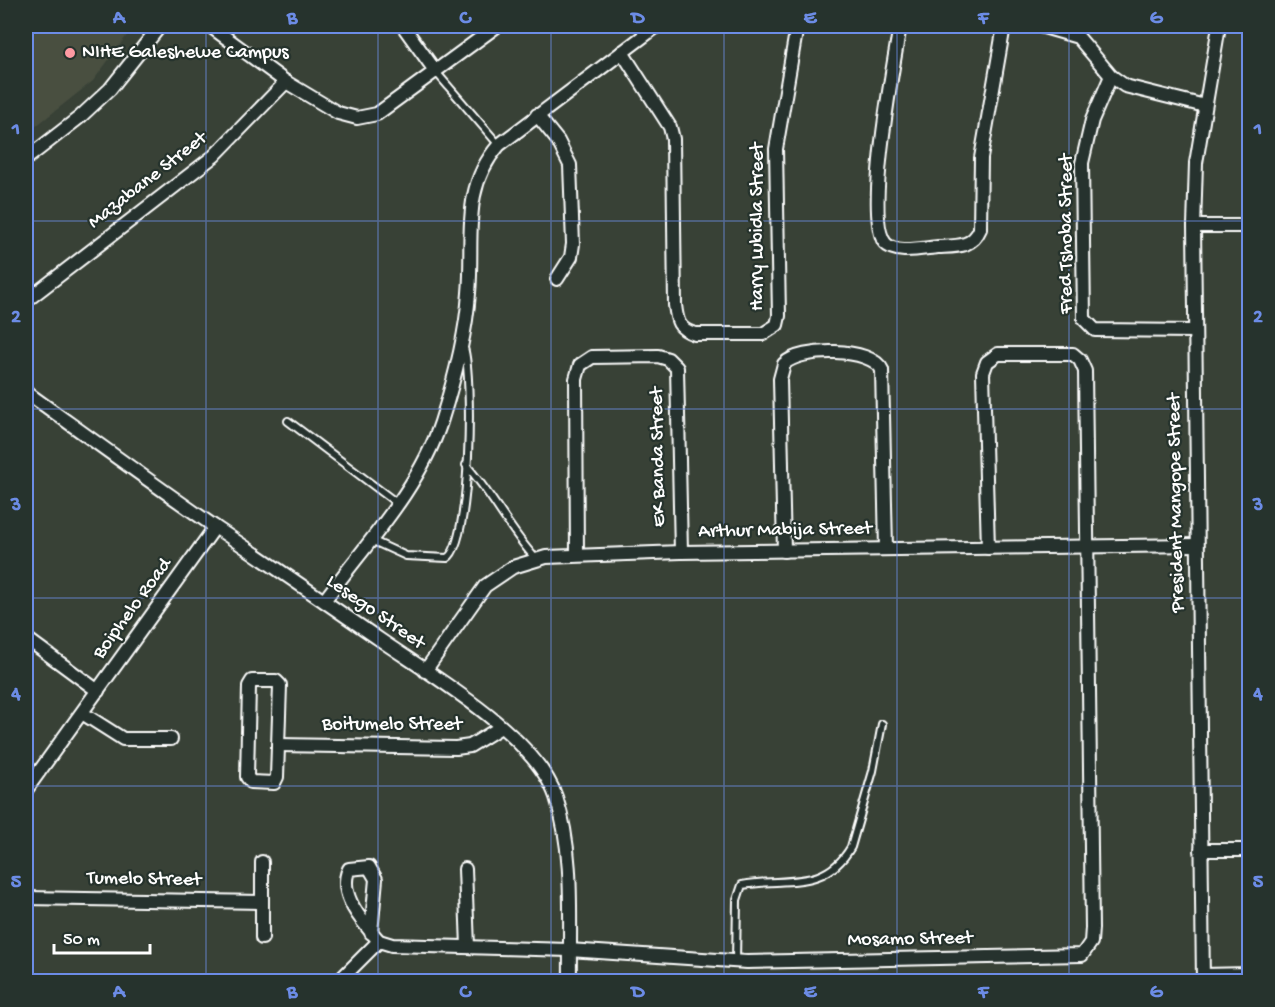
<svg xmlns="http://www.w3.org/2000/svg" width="1275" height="1007" font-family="'Gochi Hand',sans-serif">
	<rect width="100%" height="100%" fill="#384136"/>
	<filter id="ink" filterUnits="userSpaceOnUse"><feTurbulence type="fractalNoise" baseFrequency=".0167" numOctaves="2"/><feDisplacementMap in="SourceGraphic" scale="12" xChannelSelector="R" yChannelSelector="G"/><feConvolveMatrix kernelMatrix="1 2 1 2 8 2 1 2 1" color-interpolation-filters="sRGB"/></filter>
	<g filter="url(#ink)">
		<!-- built -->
		<polygon fill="#484f41" points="26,26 134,26 93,81 26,134"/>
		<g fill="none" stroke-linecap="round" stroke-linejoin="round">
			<defs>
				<g id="service">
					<polyline points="436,72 499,145"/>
					<polyline points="288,421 398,504"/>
					<path d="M466 465C493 495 509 530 536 559"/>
					<path d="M371 540 406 556 447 558C471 545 473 376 464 348"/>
					<path d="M736 961 737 900 742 885C784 877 825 892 851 847L873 771 882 724"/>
				</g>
				<g id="minor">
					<polyline points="210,26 286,82 338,113 357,118 377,114 497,26"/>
					<polyline points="403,26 436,72"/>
					<path d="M900 26C894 62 864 217 885 243 895 255 924 248 938 247 956 246 972 248 980 229L981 158 1004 26"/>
					<polyline points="1040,26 1078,37 1111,76 1125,86 1205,106"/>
					<path d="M622 52 670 127 673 139 675 305C677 321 678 329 695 334H763L777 325 779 316 776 149 797 26"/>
					<polyline points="1111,76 1092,120 1082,163 1084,319 1095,330 1194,331"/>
					<polyline points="537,115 558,141 570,165 573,244 571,257 557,279"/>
					<polyline points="26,159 80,117 110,89 160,26"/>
					<polyline points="1194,226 1250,226"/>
					<polyline points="26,301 214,156 286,82"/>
					<path d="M26 392C90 438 153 484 218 529 272 565 325 602 379 639 431 675 535 735 556 797 575 854 569 922 570 982"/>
					<path d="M784 551 780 379 784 364C800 347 872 347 882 370L886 549"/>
					<polyline points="577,555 576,379 580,365 592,357 658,356 668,359 677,368 681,552"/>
					<path d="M324 601C365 545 419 489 441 422 454 381 466 336 469 293 474 238 460 190 499 145L657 26"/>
					<polyline points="26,638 98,691"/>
					<polyline points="425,671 485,586 513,567 546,557 681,552 1197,545"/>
					<polygon points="252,681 276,681 280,685 277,777 274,783 251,782 247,777 249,686"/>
					<polyline points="82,713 123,739 171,739"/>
					<polyline points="278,745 456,748 470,746 501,727"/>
					<polyline points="26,790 215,527"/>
					<polyline points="1201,850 1250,850"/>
					<polyline points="262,862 262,938"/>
					<polyline points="465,869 468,947"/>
					<polyline points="26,898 262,902"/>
					<path d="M371 933 376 879 369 867 349 869C337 894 363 923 379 941"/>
					<polyline points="1203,975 1250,974"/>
					<polyline points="343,977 379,941 392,945 569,950 747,962 1082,955 1091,942 1092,928 1085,371 1080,360 1073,354 998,354 987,362 983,373 988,548"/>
					<polyline points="1203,982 1194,226 1196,163 1219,26"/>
				</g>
			</defs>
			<!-- service casing -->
			<use href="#service" stroke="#fff" stroke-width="10"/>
			<!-- minor casing -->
			<use href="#minor" stroke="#fff" stroke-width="16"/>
			<!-- service -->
			<use href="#service" stroke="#26332d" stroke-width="6"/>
			<!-- minor -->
			<use href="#minor" stroke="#26332d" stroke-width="12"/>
		</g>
	</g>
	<!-- grid -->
	<path fill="none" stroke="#6c8ce6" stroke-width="1.5" stroke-opacity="0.55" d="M206 26V982M378 26V982M551 26V982M724 26V982M897 26V982M1069 26V982M26 221H1250M26 409H1250M26 598H1250M26 786H1250"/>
	<!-- markers -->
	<circle fill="#ff9aa2" stroke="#26332d" stroke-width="2" cx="70" cy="53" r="6"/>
	<g text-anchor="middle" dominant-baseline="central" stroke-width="4.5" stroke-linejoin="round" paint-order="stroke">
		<!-- poi labels -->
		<g font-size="20" fill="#fff" stroke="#26332d" text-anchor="start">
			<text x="82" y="53">NIHE Galeshewe Campus</text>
		</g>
		<!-- street labels -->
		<g font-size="20" fill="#fff" stroke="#26332d">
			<text transform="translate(148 181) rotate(-38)">Mazabane Street</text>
			<text transform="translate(758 227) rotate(-90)">Harry Lubidla Street</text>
			<text transform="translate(1067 234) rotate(-90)">Fred Tshoba Street</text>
			<text transform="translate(659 457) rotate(-91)">EK Banda Street</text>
			<text transform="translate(1177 503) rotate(-91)">President Mangope Street</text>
			<text transform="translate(785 531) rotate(-1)">Arthur Mabija Street</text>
			<text transform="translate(133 609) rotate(-54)">Boiphelo Road</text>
			<text transform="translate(375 613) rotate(35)">Lesego Street</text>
			<text x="392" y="725">Boitumelo Street</text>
			<text transform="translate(144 880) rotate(1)">Tumelo Street</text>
			<text transform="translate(910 940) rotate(-1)">Mosamo Street</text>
		</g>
	</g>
	<!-- margin -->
	<rect width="1275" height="1007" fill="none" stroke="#26332d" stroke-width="66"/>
	<!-- scale -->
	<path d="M54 944v9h96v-9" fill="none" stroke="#ffffff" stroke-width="3"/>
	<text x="63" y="944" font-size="18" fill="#ffffff" stroke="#26332d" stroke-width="4.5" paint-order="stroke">50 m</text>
	<rect x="33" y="33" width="1209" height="941" fill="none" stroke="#6c8ce6" stroke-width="2"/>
	<g font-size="20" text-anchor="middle" font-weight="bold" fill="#6c8ce6">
		<text x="119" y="23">A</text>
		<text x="292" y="23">B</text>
		<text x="465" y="23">C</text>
		<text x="638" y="23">D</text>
		<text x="810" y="23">E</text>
		<text x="983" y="23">F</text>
		<text x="1156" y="23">G</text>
		<text x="16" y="134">1</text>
		<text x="1258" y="134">1</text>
		<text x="16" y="322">2</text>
		<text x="1258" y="322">2</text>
		<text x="16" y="510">3</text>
		<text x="1258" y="510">3</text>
		<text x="16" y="699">4</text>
		<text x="1258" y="699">4</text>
		<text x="16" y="887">5</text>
		<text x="1258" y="887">5</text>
		<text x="119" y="997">A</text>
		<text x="292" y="997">B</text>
		<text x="465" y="997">C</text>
		<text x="638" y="997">D</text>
		<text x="810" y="997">E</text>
		<text x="983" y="997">F</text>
		<text x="1156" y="997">G</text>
	</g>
</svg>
